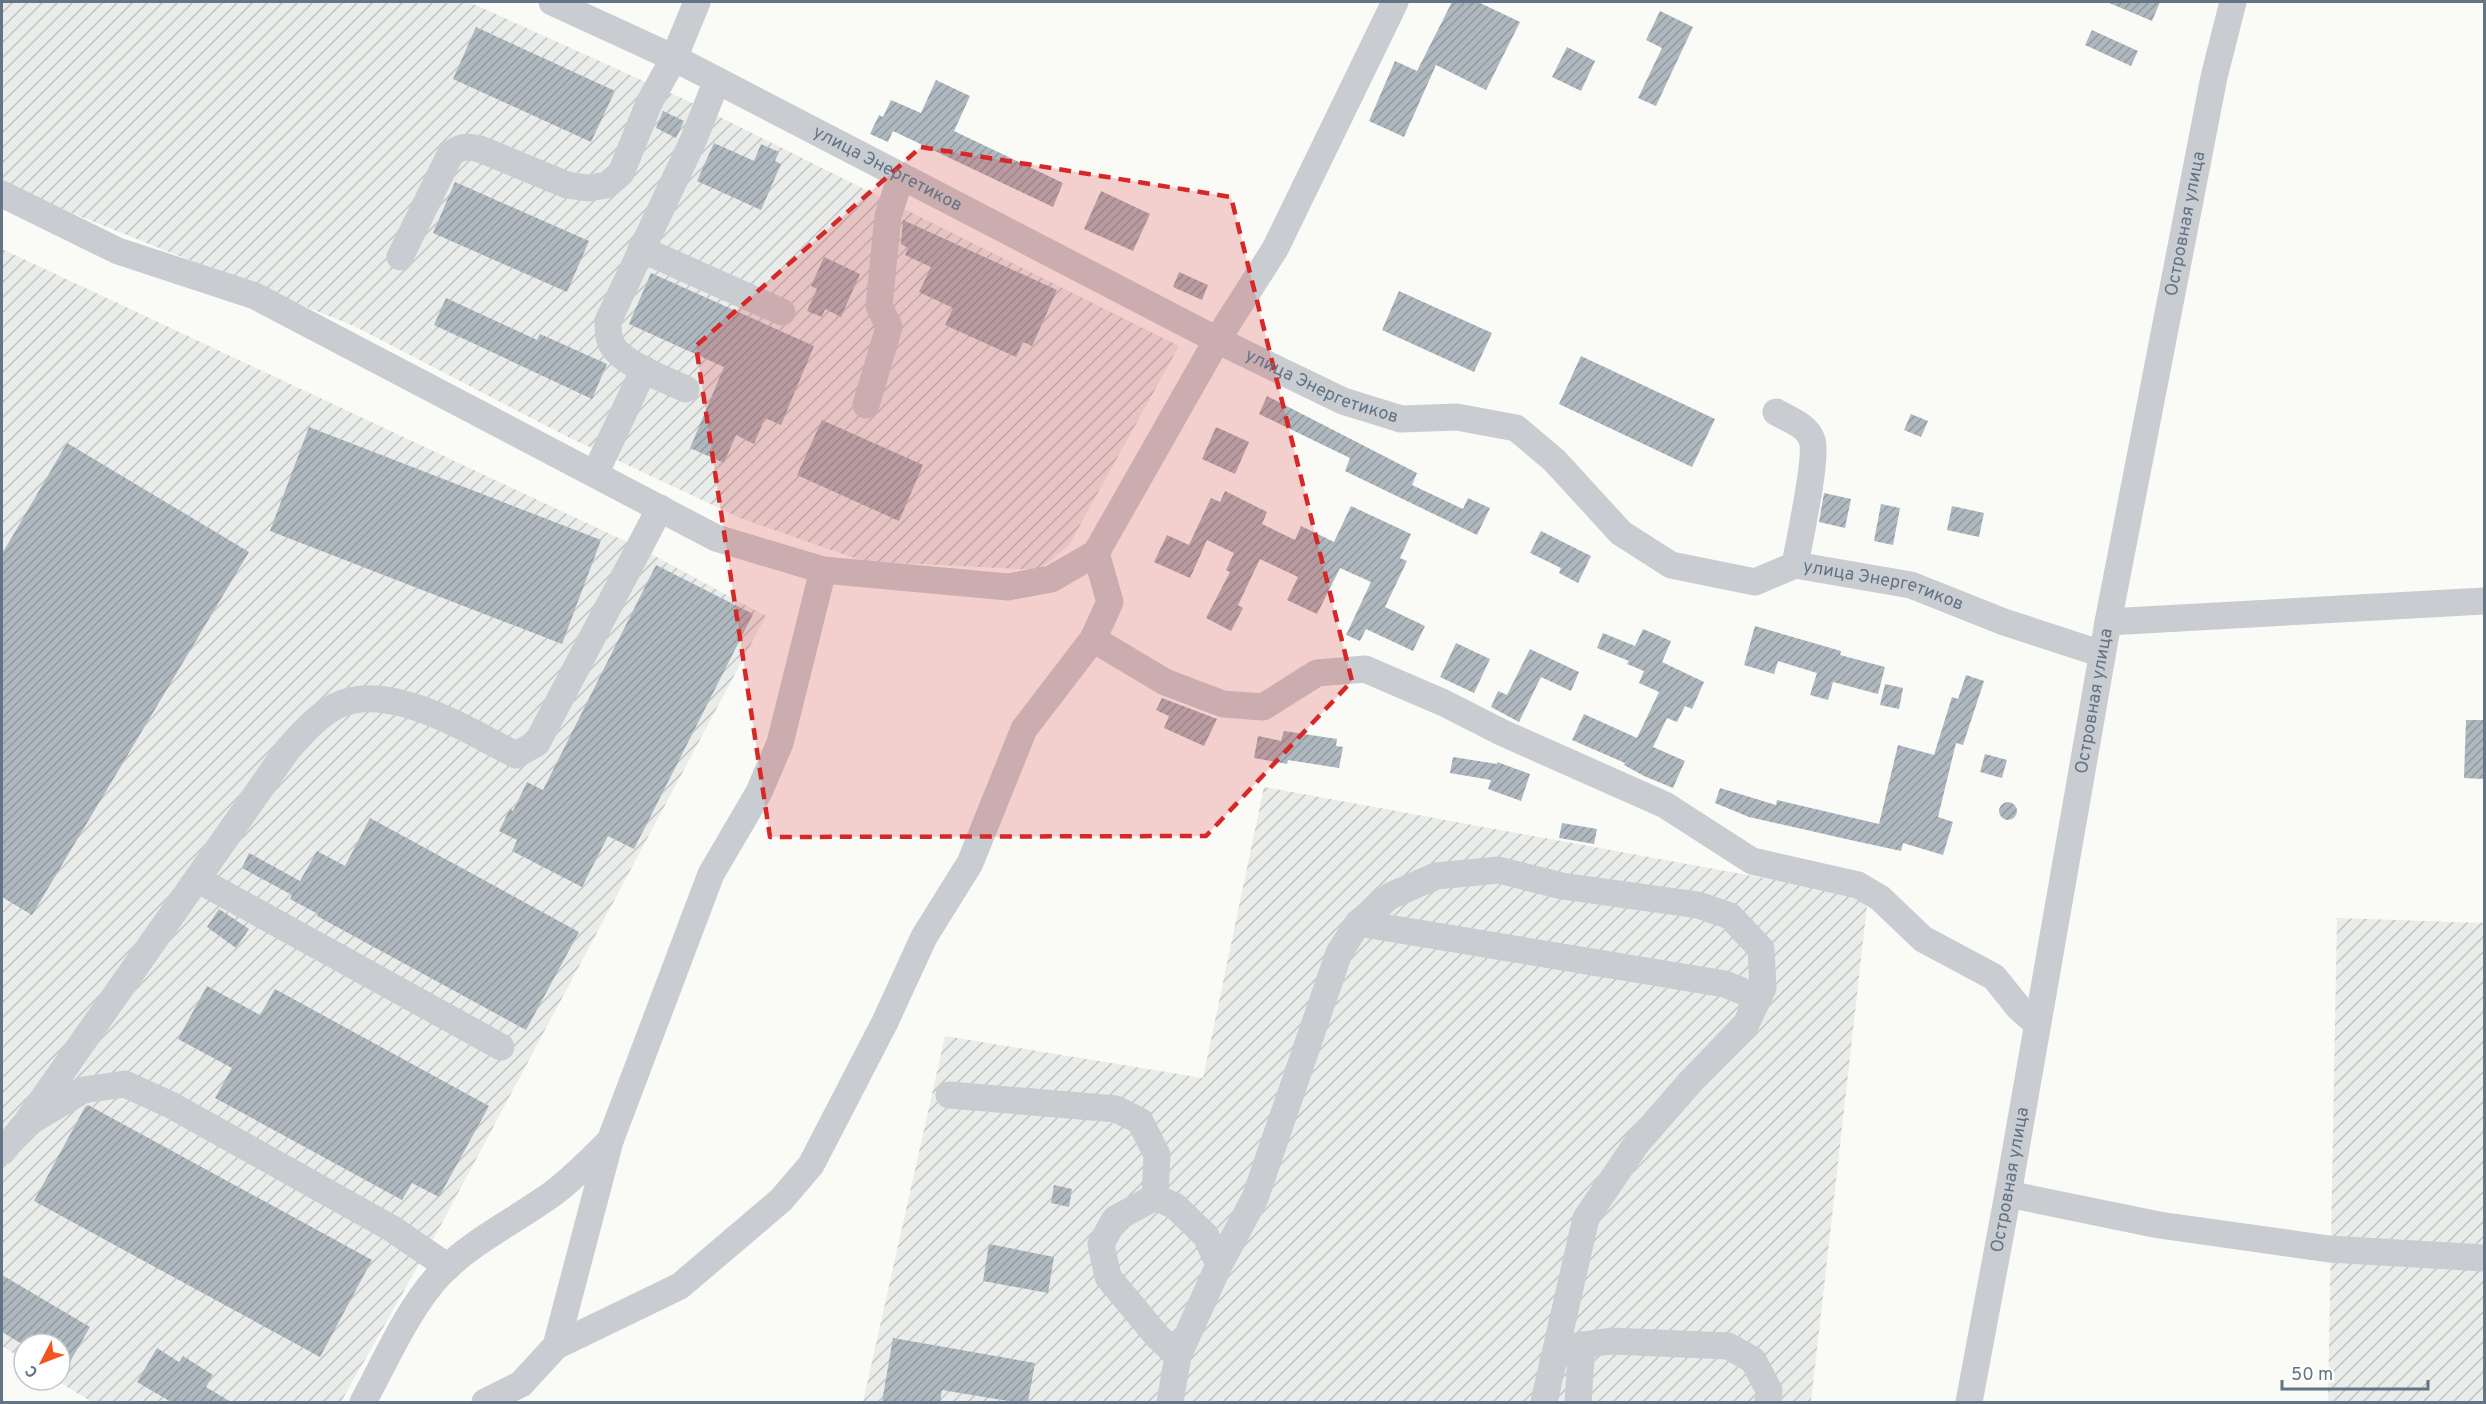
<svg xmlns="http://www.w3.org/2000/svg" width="2486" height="1404" font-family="Overpass,sans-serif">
	<defs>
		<pattern id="industrial-furrows" width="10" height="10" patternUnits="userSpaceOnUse" patternTransform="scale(1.5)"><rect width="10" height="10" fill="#eaecea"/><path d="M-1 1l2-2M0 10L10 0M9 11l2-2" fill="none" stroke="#c1c4c3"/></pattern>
		<pattern id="building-hatch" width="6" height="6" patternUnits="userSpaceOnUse" patternTransform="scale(1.5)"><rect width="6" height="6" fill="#afb8bf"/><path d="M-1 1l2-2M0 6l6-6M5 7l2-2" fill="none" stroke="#929aa1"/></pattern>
	</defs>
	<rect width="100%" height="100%" fill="#fafaf7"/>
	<!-- industrial -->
	<g fill="url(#industrial-furrows)">
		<polygon points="2,2 469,2 688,101 1179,346 1069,545 1039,570 863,561 740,518 568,437 354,326 2,185"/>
		<polygon points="2,249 638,547 766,616 436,1234 341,1402 92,1402 56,1380 60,1380 60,1344 24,1344 24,1360 2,1346"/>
		<polygon points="1264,787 1868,897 1811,1402 863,1402 945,1036 1203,1078"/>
		<polygon points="2337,918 2484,923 2484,1402 2328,1402"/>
	</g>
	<!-- building -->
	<g fill="url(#building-hatch)">
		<polygon points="1452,2 1478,2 1520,22 1486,90 1436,65 1404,137 1369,121 1395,61 1417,71"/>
		<polygon points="2107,2 2160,2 2152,21"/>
		<polygon points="1660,11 1693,27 1656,106 1638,98 1662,48 1646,40"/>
		<polygon points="476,27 615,91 591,142 453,79"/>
		<polygon points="2092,30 2138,51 2131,66 2085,45"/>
		<polygon points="1567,47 1595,61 1581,91 1552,77"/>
		<polygon points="936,80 970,96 954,131 1063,183 1053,207 893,131 888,142 870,134 879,115 883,117 891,100 921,113"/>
		<polygon points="663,111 684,121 676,138 656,128"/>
		<polygon points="714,143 754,161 761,144 779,152 775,161 781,164 761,210 697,181"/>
		<polygon points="455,182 589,241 567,292 433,233"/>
		<polygon points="1101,191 1150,214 1133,251 1084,229"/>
		<polygon points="903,220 1057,290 1032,346 1023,342 1016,357 945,325 953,308 919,292 931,267 905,255 908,248 901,244"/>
		<polygon points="824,257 860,274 841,317 825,309 822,317 807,311 817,289 811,286"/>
		<polygon points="1179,272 1208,285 1202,300 1173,287"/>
		<polygon points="651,273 814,346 781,425 765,418 754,444 736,435 724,463 690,448 724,367 629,324"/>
		<polygon points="1399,291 1492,333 1474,372 1382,330"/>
		<polygon points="446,298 537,340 540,334 607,364 592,399 434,325"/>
		<polygon points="1581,356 1715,419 1692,467 1559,404"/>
		<polygon points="1267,396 1417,473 1412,485 1463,509 1468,498 1490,508 1477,535 1345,471 1350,458 1259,414"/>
		<polygon points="1911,414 1928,421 1921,437 1904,430"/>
		<polygon points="822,420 923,465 899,521 797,475"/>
		<polygon points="309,427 601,540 562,644 270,531"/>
		<polygon points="1216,427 1249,442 1235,474 1202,459"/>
		<polygon points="67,443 249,552 32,915 2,897 2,554"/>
		<polygon points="1225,491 1267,512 1262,524 1295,540 1301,526 1334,542 1351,506 1411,534 1400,558 1407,561 1385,607 1425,626 1413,651 1366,629 1360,641 1346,635 1371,582 1340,568 1317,614 1287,600 1298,577 1260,559 1238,605 1243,608 1231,631 1206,618 1230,572 1226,570 1234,553 1207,540 1190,578 1154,562 1167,535 1189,545 1211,498 1220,502"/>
		<polygon points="1824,493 1851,499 1845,528 1819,522"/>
		<polygon points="1881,504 1900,508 1893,545 1874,541"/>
		<polygon points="1952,506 1984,513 1979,537 1947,530"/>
		<polygon points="1541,531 1591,556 1578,583 1559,573 1561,568 1530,553"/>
		<polygon points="656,565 753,614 634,849 608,836 582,887 512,851 517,840 499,831 510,809 513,811 527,782 543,790"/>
		<polygon points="1755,626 1841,651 1840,655 1885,667 1878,694 1833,682 1828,700 1810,695 1817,673 1778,661 1774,674 1744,665"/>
		<polygon points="1643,629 1671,641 1662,662 1704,682 1692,709 1685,706 1677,722 1667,718 1653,747 1685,761 1673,788 1644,776 1624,765 1625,763 1572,740 1584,714 1637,738 1659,692 1639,683 1644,671 1627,664 1629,661 1597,648 1603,633 1635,646"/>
		<polygon points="1456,643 1490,659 1474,693 1440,677"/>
		<polygon points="1530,649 1579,672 1571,691 1541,677 1519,722 1491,707 1498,691 1507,695"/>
		<polygon points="1966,675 1984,681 1963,745 1956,743 1938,817 1953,822 1943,855 1903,843 1901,851 1846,839 1749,817 1715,803 1720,788 1776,805 1777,800 1879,824 1898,745 1934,755 1952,697 1958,699"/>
		<polygon points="1885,684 1903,688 1899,709 1880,705"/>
		<polygon points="1162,698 1217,719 1204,746 1164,728 1169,716 1156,710"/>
		<polygon points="2466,720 2484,720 2484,779 2464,778"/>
		<polygon points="1284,731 1337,739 1336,746 1343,747 1339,768 1288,760 1287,764 1254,758 1258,736 1281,741"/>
		<polygon points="1985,754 2007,760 2002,778 1980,772"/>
		<polygon points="1453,757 1497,764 1497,762 1530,774 1521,801 1488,789 1491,780 1450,773"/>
		<circle cx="2008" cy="811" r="9"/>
		<polygon points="370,818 579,932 526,1030 317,916 318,914 290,899 292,895 242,868 249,853 300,881 317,851 345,866"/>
		<polygon points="1562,823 1597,829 1594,844 1559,838"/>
		<polygon points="219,909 249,929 236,948 207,927"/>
		<polygon points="207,986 260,1015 275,989 489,1106 439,1197 412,1183 402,1200 215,1098 232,1068 178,1039"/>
		<polygon points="88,1105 372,1260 320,1357 34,1201 85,1107"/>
		<polygon points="1054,1185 1072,1189 1069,1207 1051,1203"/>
		<polygon points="989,1244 1054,1257 1048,1293 983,1281"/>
		<polygon points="2,1275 90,1327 60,1379 60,1344 22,1344 2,1332"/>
		<polygon points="893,1338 1035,1363 1028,1402 1014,1402 942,1390 940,1402 882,1402"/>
		<polygon points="157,1348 179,1362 183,1356 213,1375 206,1387 231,1402 171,1402 137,1382"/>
	</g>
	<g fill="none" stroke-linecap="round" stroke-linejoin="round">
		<!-- minor -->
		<g stroke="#c9cdd1" stroke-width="27">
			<path id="s1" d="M552 2 674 58 1217 340 1343 401 1401 419 1457 417 1516 428 1554 460 1621 533 1671 565 1755 582 1795 565 1911 585 2004 622 2102 654"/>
			<polyline points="2,194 118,251 255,296 716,538 823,570 1008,587 1051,579 1096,553 1217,340 1275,249 1395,2"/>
			<polyline points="641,249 782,312"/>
			<path d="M400 257 450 155C460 146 467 146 480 149L567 185 588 188 607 185 621 173 649 103 674 58 697 2"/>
			<path d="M686 389C666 380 623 364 612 345 608 338 608 329 608 321L693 141 717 80"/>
			<polyline points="866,405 889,327 879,306 888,216 901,176"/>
			<path d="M1776 412C1788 419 1807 425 1812 440 1818 458 1799 541 1795 565"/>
			<polyline points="595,474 644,369"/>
			<polyline points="2108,622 2484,601"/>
			<polyline points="1093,639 1165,682 1223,704 1263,707 1317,673 1365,669 1444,703 1503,733 1665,805 1752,861 1858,885 1880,898 1923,939 1994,977 2019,1008 2037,1024"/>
			<polyline points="197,879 501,1047"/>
			<polyline points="1358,923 1725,984 1759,998"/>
			<polyline points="949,1095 1116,1109 1140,1121 1157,1155 1155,1197 1175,1206 1206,1236 1219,1265"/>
			<polyline points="33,1120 83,1090 125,1084 171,1105 391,1228 448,1267"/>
			<path d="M2 1152 26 1123 288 749C303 733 317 716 336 706 389 680 469 731 516 755L537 743 660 508"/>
			<polyline points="2008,1194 2159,1225 2329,1249 2484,1258"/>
			<polyline points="1155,1197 1115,1219 1101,1244 1108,1277 1157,1336 1178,1356"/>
			<polyline points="556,1346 610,1141 711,874 759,792 780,743 823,570"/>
			<polyline points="1553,1360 1570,1347 1611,1341 1728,1346 1753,1360 1769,1390 1768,1402"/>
			<path d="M363 1402C385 1362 409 1306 441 1273 471 1243 510 1223 545 1199 569 1183 589 1161 610 1141"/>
			<polyline points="485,1402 521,1384 556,1346 680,1286 781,1200 811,1165 885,1022 924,937 970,863 1024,729 1093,639 1110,602 1096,553"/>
			<polyline points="1170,1402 1178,1356 1219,1265 1255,1198 1339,953 1358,923 1390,896 1436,876 1499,870 1562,886 1698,905 1730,916 1761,949 1763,988 1746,1024 1692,1080 1637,1143 1586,1218 1544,1402"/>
			<polyline points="1578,1402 1582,1345"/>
			<path id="s2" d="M1969 1402 2008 1194 2108 622 2214 77 2233 2"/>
		</g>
	</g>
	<!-- marked area -->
	<path fill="#d62828" fill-opacity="0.2" stroke="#d62828" stroke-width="4.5" stroke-dasharray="12 8" stroke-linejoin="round" d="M921 147 1231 197 1352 681 1206 836 770 837 696 346Z"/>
	<g text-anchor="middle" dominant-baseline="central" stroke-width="6" stroke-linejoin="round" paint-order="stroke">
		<!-- street labels -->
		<g font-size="18" fill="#627485" stroke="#fff">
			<text stroke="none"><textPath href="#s1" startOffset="375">улица Энергетиков</textPath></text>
			<text stroke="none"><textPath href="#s2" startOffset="1198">Островная улица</textPath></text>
			<text stroke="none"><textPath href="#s1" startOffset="861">улица Энергетиков</textPath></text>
			<text stroke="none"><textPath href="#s1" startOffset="1491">улица Энергетиков</textPath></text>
			<text stroke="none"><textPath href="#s2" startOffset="712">Островная улица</textPath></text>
			<text stroke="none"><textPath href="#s2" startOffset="226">Островная улица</textPath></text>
		</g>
	</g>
	<!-- border -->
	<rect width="2486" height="1404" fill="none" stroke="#627485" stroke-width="6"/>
	<!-- north arrow -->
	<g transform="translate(42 1362) rotate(228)"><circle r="28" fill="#ffffff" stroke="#c0c7ce" stroke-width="1.5"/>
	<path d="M0-4.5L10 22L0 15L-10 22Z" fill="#f3551e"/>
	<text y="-9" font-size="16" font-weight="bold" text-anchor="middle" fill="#627485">С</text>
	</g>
	<!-- scale -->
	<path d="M2282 1380v9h146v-9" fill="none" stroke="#627485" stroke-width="3"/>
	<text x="2291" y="1380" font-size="18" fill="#627485" stroke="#ffffff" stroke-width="4.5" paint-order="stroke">50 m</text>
</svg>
